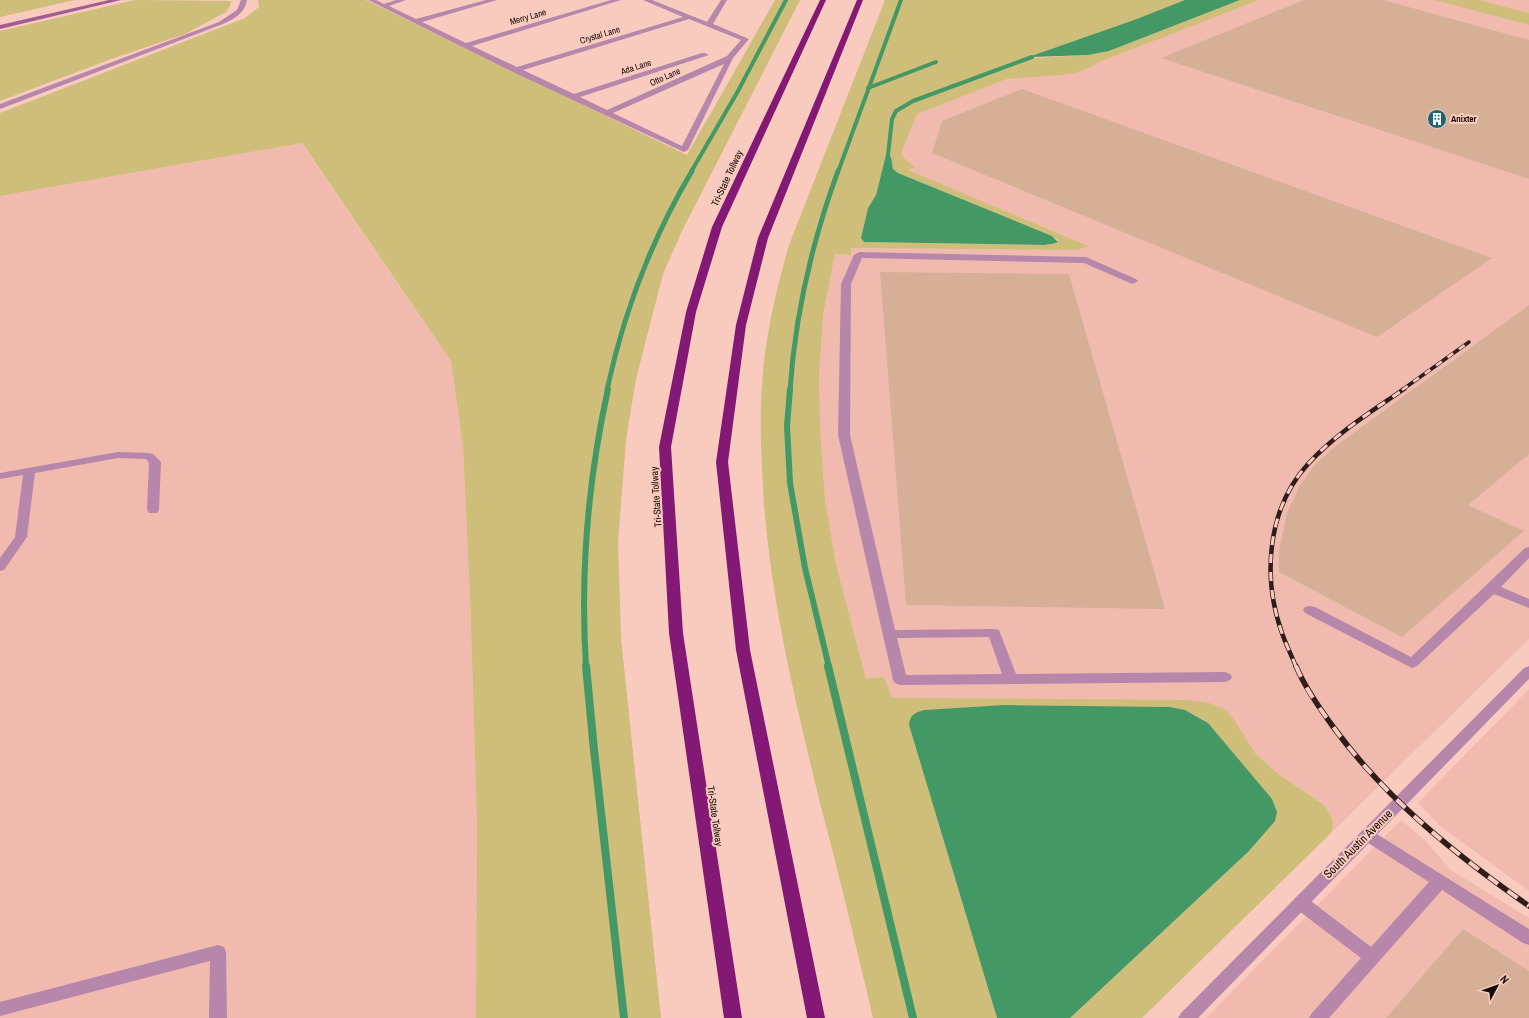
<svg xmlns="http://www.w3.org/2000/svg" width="1529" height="1018" font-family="'Archivo Narrow',sans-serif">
	<rect width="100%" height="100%" fill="#f9cbbf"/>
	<!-- built -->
	<g fill="#f0bbae">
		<polygon points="1259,0 1434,0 1529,25 1529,639 1332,832 1333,820 1324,805 1277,773 1255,753 1235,721 871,698 836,564 825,499 820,428 819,376 823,316 835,254 851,255 851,248 1078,250 1087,246 907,170 915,166 906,160 901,154 916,116 920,113 1007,79 1076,73 1093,64"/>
		<polygon points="1479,0 1529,0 1529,13"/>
		<polygon points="301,143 451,361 463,447 470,596 477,821 476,1018 0,1018 0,196"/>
		<polygon points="1529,689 1529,891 1441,827 1418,803"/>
		<polygon points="1401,820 1425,840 1451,870 1529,918 1529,1018 1206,1018"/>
	</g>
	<!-- green -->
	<g fill="#cfbd7a" fill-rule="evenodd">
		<polygon points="0,0 75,0 0,17"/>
		<polygon points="135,0 231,1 230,6 226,12 185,34 114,58 0,101 0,31"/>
		<polygon points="258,0 366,0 687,155 775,0 800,0 682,231 663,274 636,379 626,440 618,542 621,638 661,1018 476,1018 477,821 470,596 463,447 451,361 302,143 0,196 0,113 245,18 259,7"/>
		<path d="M885 0H1185L1134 20 1034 55 1035 58 1088 55 1109 51 1240 0H1259L1094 64 1096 65 1076 73 1062 75 1007 79 920 113 916 116 901 154 906 160 916 167 908 170 1088 246 1078 250 851 248V255L835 254 823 316 819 376 820 428 825 499 836 564 866 679 884 677 892 698 1188 700 1209 703 1226 710 1235 721 1255 753 1277 773 1324 805 1333 820 1332 832 1142 1018H1070L1248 852 1217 734C1203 717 1192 711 1170 707L1004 705 924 710 909 725 997 1018H873C856 946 839 874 820 803 793 692 766 582 762 468 760 432 760 396 764 361 769 321 778 283 789 245ZM888 155 891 157 893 169 898 173 1052 236 1058 240 1052 244 1044 245 864 242 861 238 868 208 876 195 886 156Z"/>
		<polygon points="1434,0 1479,0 1529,13 1529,25"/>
	</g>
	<!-- water -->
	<g fill="#449866">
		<polygon points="1185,0 1240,0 1109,51 1088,55 1032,57 1034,55 1134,20"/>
		<polygon points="886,155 888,155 891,157 893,169 898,173 1052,236 1058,242 1052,244 1044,245 864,242 861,238 868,208 876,195"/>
		<path d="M1004 705 1170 707 1185 710 1208 723 1272 799 1277 812 1275 821 1248 852 1070 1018H997L909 725C910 714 915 713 924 710Z"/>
	</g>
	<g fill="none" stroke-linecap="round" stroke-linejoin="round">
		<!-- stream-far3 -->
		<g stroke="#449866" stroke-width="4">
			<polyline points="868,88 936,62"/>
			<polyline points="888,155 892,119 896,111 913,101 1032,57"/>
			<polyline points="691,172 738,91 786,0"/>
			<polyline points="838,172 901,0"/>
		</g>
		<!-- stream-far2 -->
		<g stroke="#449866" stroke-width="5">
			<path d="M607 390C624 311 651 240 692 171"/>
			<path d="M790 390C795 315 812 242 838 171"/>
		</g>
		<!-- stream-far1 -->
		<g stroke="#449866" stroke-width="6">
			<polyline points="790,389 787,426 790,483 805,568 829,667"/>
			<path d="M586 667C580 573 588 480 608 389"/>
		</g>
		<!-- stream -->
		<g stroke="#449866" stroke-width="8">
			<polyline points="586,666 594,750 624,1018"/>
			<polyline points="828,666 913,1018"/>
		</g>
	</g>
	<!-- building -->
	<g fill="#d5b097">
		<polygon points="1304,0 1383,0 1529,40 1529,179 1161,58"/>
		<polygon points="1022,89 1492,258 1377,337 932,153 942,121"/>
		<polygon points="880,272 1069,274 1165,609 906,605"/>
		<polygon points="1529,305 1529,454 1468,505 1524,531 1402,637 1279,572 1279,551 1287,513 1299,487 1314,466 1333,448"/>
		<polygon points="1463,929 1529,971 1529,1018 1386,1018"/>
	</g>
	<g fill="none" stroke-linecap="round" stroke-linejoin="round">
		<!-- lane -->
		<g fill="#b686ab" fill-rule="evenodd">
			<path d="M241 0H247C245 13 234 19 223 24L0 109V104L219 22 237 10Z"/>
			<path d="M368 0H376L384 4 396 0H406L389 6 416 19 486 0H497L422 22 466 43 611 0H621L472 46 517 67 683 17 643 0H652L707 22 721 0H727L713 24 749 39 733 58 688 150 684 152 513 72ZM689 19 741 40 727 56 607 110 580 97 709 55 705 53H702L574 94 523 70ZM724 64 682 146 613 113Z"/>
			<path d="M859 252 1086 257 1136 279 1138 281 1133 284 1130 283 1084 263 862 258 851 284 850 435 895 630 994 629 999 630 1016 674 1225 672 1230 674 1232 677 1230 680 1225 682 900 685 895 683 893 680 838 435 841 284 854 255ZM989 637 1002 674 906 675 897 638Z"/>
			<polygon points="118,452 149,453 153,454 161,462 159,510 157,513 149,513 147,510 149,463 146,459 118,458 35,473 27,537 4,570 0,571 0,558 15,537 23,475 0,479 0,473"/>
			<polygon points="1529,547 1529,558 1501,587 1529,599 1529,608 1494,594 1417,666 1412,668 1305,613 1303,610 1305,607 1310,606 1315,607 1411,657 1525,548"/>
			<polygon points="1367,829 1372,831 1529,929 1529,945 1523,943 1442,890 1329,1018 1309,1018 1312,1013 1361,958 1295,908 1293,903 1295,898 1301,896 1307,898 1371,947 1429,882 1362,839 1359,835 1362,831"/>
			<polygon points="218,945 224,947 226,952 227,1018 209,1018 210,961 0,1016 0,1002"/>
		</g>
		<!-- street -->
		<polygon fill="#b686ab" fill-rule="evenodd" points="1529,666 1529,679 1198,1018 1178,1018 1181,1013 1524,668"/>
		<!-- secondary -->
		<polygon fill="#a25c94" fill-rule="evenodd" points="109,0 121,0 0,29 0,25"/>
		<!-- highway -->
		<g fill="#841875" fill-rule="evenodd">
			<polygon points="820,0 826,0 722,227 696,312 671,447 683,633 742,1018 724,1018 669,633 659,447 686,312 712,227"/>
			<polygon points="857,0 863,0 768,238 746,325 728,462 750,650 825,1018 807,1018 736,650 716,462 736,325 758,238"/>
		</g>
		<defs>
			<polyline id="rail-far2" points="1402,390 1469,342"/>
			<path id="rail-far1" d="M1296 667C1292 656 1286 645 1282 633 1262 577 1267 509 1308 464 1335 434 1371 412 1404 389"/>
			<path id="rail" d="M1296 666C1305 688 1320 709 1334 728 1387 800 1456 855 1529 906"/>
		</defs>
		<!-- rail-far2 casing -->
		<use href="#rail-far2" stroke="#2e1d19" stroke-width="3.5"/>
		<!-- rail-far1 casing -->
		<use href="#rail-far1" stroke="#2e1d19" stroke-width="4.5"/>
		<!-- rail casing -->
		<use href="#rail" stroke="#2e1d19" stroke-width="5.5"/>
		<!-- rail-far2 -->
		<use href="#rail-far2" stroke="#f9cbbf" stroke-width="2.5" stroke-dasharray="7" stroke-linecap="butt"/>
		<!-- rail-far1 -->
		<use href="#rail-far1" stroke="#f9cbbf" stroke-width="3" stroke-dasharray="9" stroke-linecap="butt"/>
		<!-- rail -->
		<use href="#rail" stroke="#f9cbbf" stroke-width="4" stroke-dasharray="12" stroke-linecap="butt"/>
	</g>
	<!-- icons -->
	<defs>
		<symbol id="building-disc" viewBox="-11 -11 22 22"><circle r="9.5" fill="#1d6473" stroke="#f9cbbf"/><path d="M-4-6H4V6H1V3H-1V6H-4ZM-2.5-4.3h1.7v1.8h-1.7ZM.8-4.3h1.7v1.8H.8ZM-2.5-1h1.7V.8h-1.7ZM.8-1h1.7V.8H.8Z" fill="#fff"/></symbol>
	</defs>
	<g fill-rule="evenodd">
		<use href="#building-disc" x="1426" y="108" width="22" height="22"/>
	</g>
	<g text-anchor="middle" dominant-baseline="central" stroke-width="4" stroke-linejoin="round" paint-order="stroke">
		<!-- far-street labels -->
		<g font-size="9" fill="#160805" stroke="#f9cbbf">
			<text transform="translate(528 17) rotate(-16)">Merry Lane</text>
			<text transform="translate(600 35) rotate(-17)">Crystal Lane</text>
			<text transform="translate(636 67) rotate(-18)">Ada Lane</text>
			<text transform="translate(665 77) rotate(-24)">Otto Lane</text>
		</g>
		<!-- far-poi labels -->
		<g font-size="9" font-weight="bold" fill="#160805" stroke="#f9cbbf" text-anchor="start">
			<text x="1451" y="119">Anixter</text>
		</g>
		<!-- street labels -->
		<g font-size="10" fill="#160805" stroke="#f9cbbf">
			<text transform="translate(727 178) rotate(-65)">Tri-State Tollway</text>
			<text transform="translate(656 497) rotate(-94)">Tri-State Tollway</text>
			<text transform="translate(715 816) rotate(82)">Tri-State Tollway</text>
		</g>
		<!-- near-street labels -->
		<g font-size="12" fill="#160805" stroke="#f9cbbf">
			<text transform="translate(1358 844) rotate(-45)">South Austin Avenue</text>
		</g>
	</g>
	<!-- north arrow -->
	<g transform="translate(1497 986) rotate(49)" stroke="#f9cbbf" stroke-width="3" paint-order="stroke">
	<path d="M0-3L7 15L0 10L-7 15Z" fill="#160805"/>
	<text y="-6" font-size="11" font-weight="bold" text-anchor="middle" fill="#160805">N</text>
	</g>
</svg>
